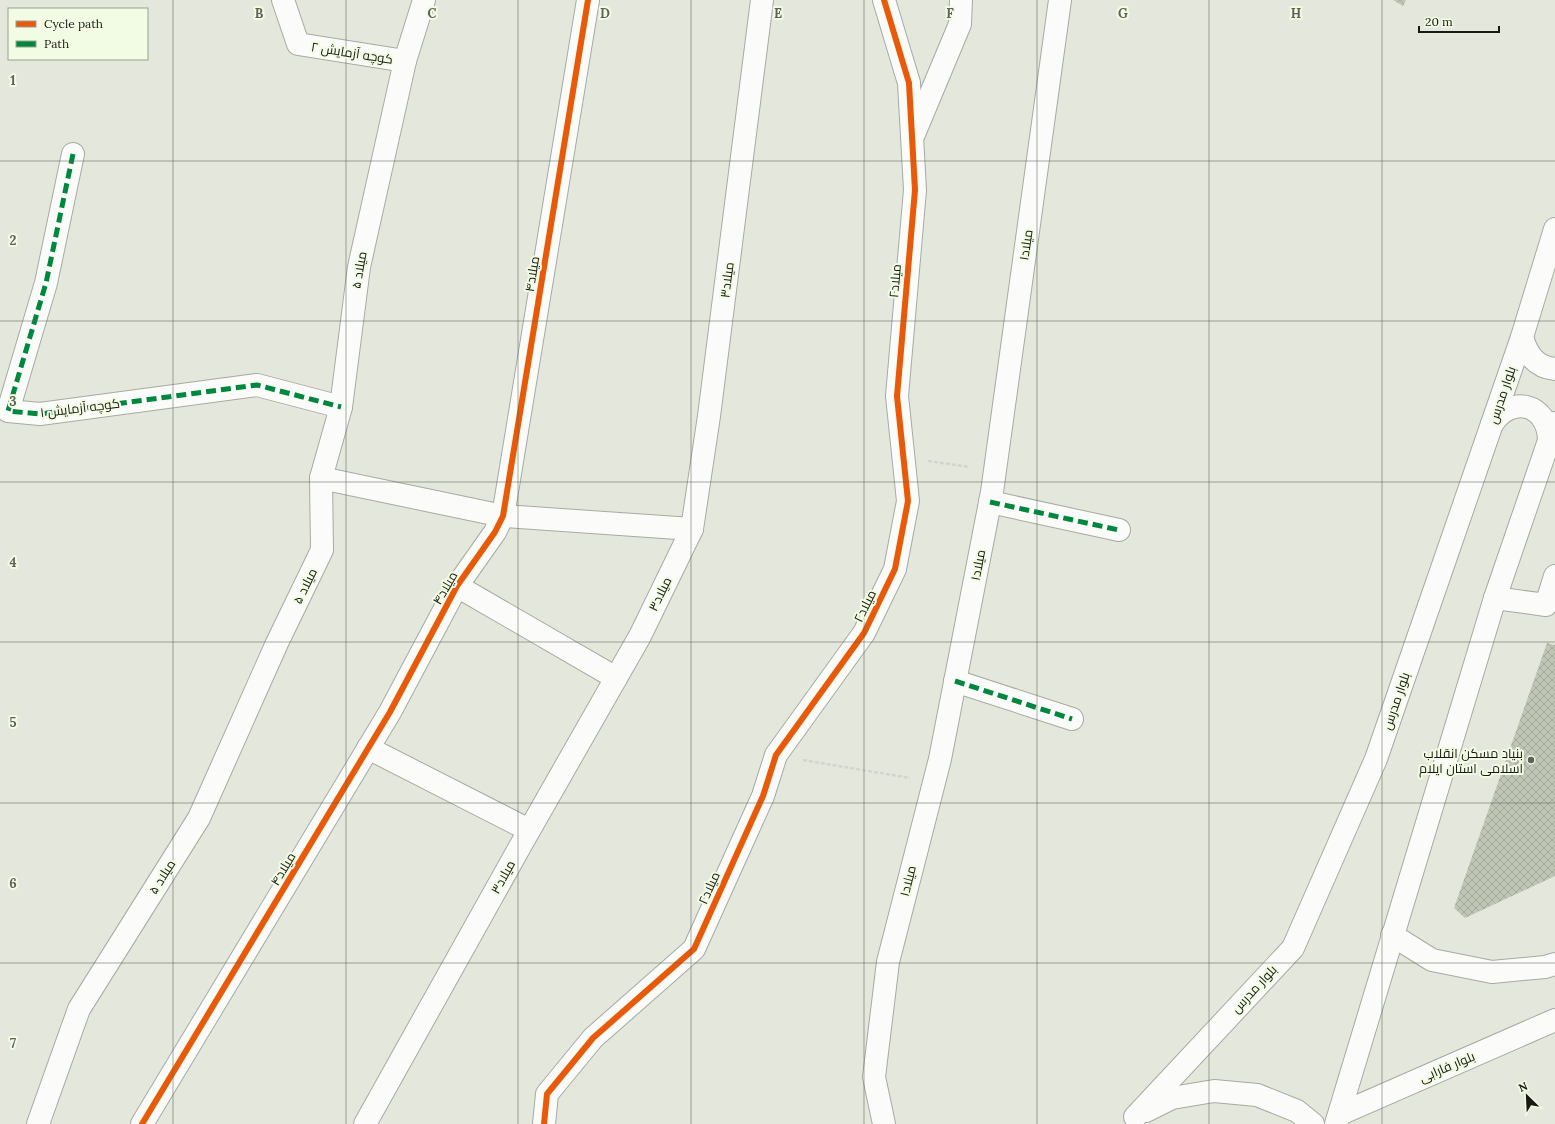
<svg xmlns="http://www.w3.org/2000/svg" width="1555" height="1124" font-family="Lora,Cairo,serif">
	<defs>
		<pattern id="building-cross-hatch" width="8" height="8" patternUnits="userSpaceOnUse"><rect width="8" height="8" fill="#c0c6b6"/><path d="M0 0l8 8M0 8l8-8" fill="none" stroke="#a4aa9b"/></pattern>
	</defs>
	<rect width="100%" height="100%" fill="#e4e8dc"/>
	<!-- building -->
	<g fill="url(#building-cross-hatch)">
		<polygon points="1393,0 1406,0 1403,6"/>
		<polygon points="1547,643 1555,645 1555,876 1465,918 1454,908"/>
	</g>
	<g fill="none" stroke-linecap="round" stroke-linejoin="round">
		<defs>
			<g id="minor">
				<polyline points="283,0 298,44 405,61"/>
				<polyline points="914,134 960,24 961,0"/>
				<polyline points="73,154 46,283 8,411 40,414 257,385 341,407"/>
				<polyline points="321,478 503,516 692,529"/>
				<polyline points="990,502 1119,530"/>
				<polyline points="457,586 616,678"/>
				<polyline points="1495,598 1546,605 1555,576"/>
				<polyline points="955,681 1072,719"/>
				<polyline points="368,748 529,830"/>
				<polyline points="1392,935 1432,960 1492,972 1545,967 1555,964"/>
				<polyline points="1340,1114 1555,1020"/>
				<polyline points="38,1124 79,1009 199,818 277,643 322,550 321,478 341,407 359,267 405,61 424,0"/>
				<polyline points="142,1124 390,712 457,586 495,532 503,516 588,0"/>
				<polyline points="365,1124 522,843 640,636 692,529 709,416 762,0"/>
				<polyline points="544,1124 547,1094 593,1038 694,949 763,796 776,755 864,633 895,569 908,501 897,396 915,190 909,83 884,0"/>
				<polyline points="884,1124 874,1077 888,962 940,759 992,492 1060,0"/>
			</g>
			<g id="major">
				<path d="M1522 337C1527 354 1535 367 1555 369"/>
				<path d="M1492 424C1511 395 1547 403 1549 439"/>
				<polyline points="1146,1111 1172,1098 1214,1091 1257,1095 1297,1111 1313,1124"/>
				<polyline points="1135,1117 1293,948 1376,759 1522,337 1555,229"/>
				<polyline points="1336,1124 1495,598 1555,423"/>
			</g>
		</defs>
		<!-- minor casing -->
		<use href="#minor" stroke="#a7aaa1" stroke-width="24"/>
		<!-- major casing -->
		<use href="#major" stroke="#a7aaa1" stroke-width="24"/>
		<!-- path -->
		<g stroke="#d3d4d0" stroke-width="2.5" stroke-dasharray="4 2" stroke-linecap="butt">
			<polyline points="928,461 970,467"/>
			<polyline points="803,760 910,778"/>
		</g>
		<!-- minor -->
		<use href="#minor" stroke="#fbfcfa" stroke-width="22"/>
		<!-- major -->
		<use href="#major" stroke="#fbfcfa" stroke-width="22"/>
		<!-- quiet -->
		<g stroke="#00873e" stroke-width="5" stroke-dasharray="10 5" stroke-linecap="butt">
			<polyline points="73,154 46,283 8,411 40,414 257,385 341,407"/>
			<polyline points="990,502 1119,530"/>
			<polyline points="955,681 1072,719"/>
		</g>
		<defs>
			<g id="cycleway">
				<polyline points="142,1124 390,712 457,586 495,532 503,516 588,0"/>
				<polyline points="544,1124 547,1094 593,1038 694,949 763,796 776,755 864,633 895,569 908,501 897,396 915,190 909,83 884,0"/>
			</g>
		</defs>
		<!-- cycleway casing -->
		<use href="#cycleway" stroke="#f2fbe4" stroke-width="8"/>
		<!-- cycleway -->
		<use href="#cycleway" stroke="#e8590c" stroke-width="6"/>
	</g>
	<!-- grid -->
	<path fill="none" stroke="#5f6259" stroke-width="1" stroke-opacity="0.55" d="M173 0V1124M346 0V1124M518 0V1124M691 0V1124M864 0V1124M1037 0V1124M1209 0V1124M1382 0V1124M0 161H1555M0 321H1555M0 482H1555M0 642H1555M0 803H1555M0 963H1555"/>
	<!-- markers -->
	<circle fill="#5f6259" stroke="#f2fbe4" stroke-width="1.5" cx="1531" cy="760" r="4"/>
	<g text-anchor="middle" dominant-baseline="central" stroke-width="4" stroke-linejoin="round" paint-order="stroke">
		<!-- street labels -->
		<g font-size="13" fill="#171a12" stroke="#f2fbe4">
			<text transform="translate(352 53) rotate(9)">۲ کوچه آزمایش</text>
			<text transform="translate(1026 245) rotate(-82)">میلاد۱</text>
			<text transform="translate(359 270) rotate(-80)">میلاد ۵</text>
			<text transform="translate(532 274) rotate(-81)">میلاد۴</text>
			<text transform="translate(727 280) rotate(-83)">میلاد۳</text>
			<text transform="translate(895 281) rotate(-85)">میلاد۲</text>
			<text transform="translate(1502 395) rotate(-71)">بلوار مدرس</text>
			<text transform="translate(80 408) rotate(-7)">۱ کوچه آزمایش</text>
			<text transform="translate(978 565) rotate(-79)">میلاد۱</text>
			<text transform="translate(305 586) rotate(-64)">میلاد ۵</text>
			<text transform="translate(445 588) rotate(-60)">میلاد۴</text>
			<text transform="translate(660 594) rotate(-64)">میلاد۳</text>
			<text transform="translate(865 606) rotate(-64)">میلاد۲</text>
			<text transform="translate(1396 701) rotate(-71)">بلوار مدرس</text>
			<text transform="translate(283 869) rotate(-59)">میلاد۴</text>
			<text transform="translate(162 877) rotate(-58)">میلاد ۵</text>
			<text transform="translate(503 877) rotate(-61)">میلاد۳</text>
			<text transform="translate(908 881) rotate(-76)">میلاد۱</text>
			<text transform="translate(709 888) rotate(-66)">میلاد۲</text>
			<text transform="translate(1254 989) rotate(-47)">بلوار مدرس</text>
			<text transform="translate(1447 1067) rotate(-23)">بلوار فارابی</text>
		</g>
		<!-- poi labels -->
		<g font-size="13" fill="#171a12" stroke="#f2fbe4" text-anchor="end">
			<text x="1523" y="753">بنیاد مسکن انقلاب<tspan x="1523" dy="15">اسلامی استان ایلام</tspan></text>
		</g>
	</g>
	<g font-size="13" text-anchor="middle" font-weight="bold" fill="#5f6259" stroke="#f2fbe4" stroke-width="4" stroke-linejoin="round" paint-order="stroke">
		<text x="259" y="18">B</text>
		<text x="432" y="18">C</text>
		<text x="605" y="18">D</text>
		<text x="778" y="18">E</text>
		<text x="950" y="18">F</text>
		<text x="1123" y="18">G</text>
		<text x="1296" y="18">H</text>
		<text x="13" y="85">1</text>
		<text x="13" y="245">2</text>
		<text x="13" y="406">3</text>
		<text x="13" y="567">4</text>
		<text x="13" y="727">5</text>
		<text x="13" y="888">6</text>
		<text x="13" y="1048">7</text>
	</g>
	<!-- legend -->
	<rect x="8" y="8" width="140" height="52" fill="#f2fbe4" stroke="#9aa190"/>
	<rect x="16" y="21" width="20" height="6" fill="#e8590c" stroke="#9aa190"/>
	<text x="44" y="28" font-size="12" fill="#171a12">Cycle path</text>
	<rect x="16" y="41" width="20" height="6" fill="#00873e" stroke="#9aa190"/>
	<text x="44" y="48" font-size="12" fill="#171a12">Path</text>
	<!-- north arrow -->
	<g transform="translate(1527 1096) rotate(336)" stroke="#f2fbe4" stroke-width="3" paint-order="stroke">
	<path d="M0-3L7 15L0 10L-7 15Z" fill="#171a12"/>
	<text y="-6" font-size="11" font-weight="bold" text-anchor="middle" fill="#171a12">N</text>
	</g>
	<!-- scale -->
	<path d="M1419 26v6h80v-6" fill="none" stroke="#171a12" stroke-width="2"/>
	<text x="1425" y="26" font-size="12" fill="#171a12" stroke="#f2fbe4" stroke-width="3" paint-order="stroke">20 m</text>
</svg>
